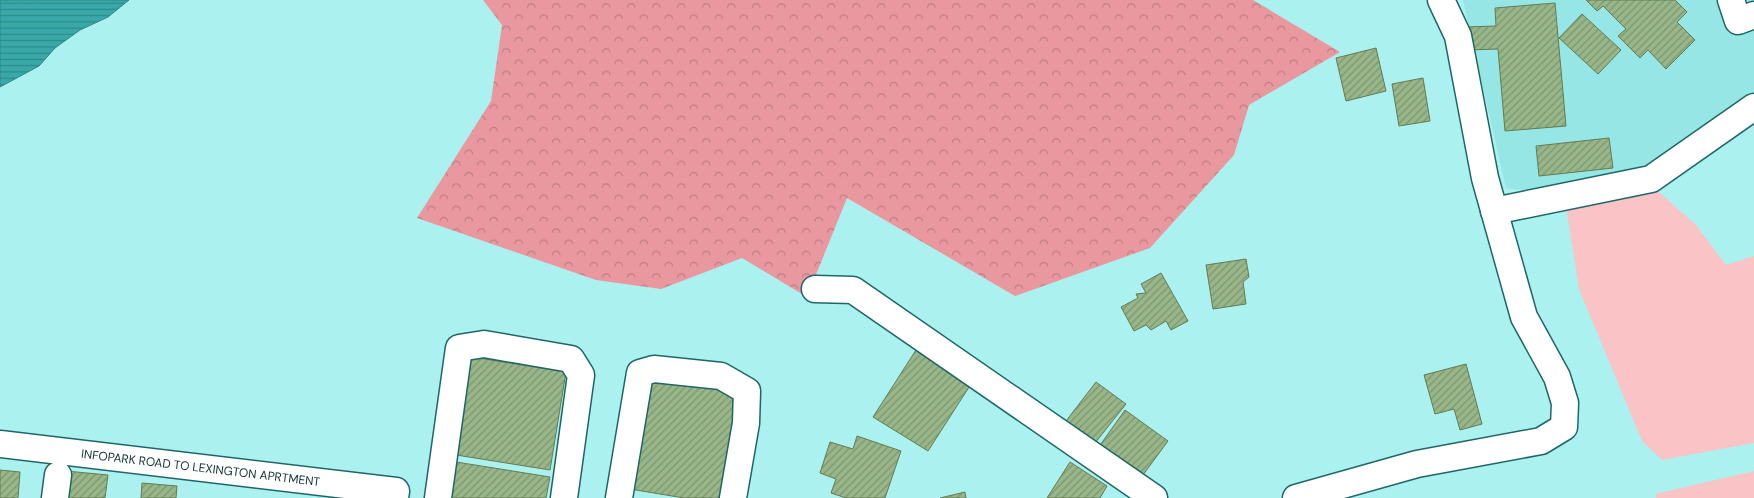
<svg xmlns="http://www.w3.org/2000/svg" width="1754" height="498" font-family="'DM Sans',sans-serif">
	<defs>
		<pattern id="forest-crowns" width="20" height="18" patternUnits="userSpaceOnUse" patternTransform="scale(1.25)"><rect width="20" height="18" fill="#ea989f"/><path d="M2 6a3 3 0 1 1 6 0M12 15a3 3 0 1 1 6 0" fill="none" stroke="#bd7d82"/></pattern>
		<pattern id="water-rules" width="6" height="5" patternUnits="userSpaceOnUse" patternTransform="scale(1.25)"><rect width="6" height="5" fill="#38a9a8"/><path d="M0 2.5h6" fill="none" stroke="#2e8a89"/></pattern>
		<pattern id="building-hatch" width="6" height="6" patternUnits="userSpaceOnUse" patternTransform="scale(1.25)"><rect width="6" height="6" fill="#99b689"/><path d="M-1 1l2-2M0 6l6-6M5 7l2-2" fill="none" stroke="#7c9571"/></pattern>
	</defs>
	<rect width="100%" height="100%" fill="#abf1f0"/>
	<!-- built -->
	<polygon fill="#95e6e4" points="1463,0 1754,0 1754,111 1656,179 1551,194 1506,188"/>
	<!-- forest -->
	<polygon fill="url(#forest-crowns)" points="483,0 1253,0 1340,52 1249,105 1234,155 1150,248 1015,296 847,198 807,297 742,258 661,289 596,280 417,218 491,101 502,25"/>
	<!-- pitch -->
	<g fill="#fac4c7">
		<polygon points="1658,191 1696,225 1726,265 1754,256 1754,443 1662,460 1642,441 1579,289 1566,207"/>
		<polygon points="1754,471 1754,498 1656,498 1655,494"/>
	</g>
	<!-- water -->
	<polygon fill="url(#water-rules)" stroke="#2e8685" points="0,0 129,0 108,17 80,30 55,48 39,66 0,87"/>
	<!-- building -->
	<g fill="url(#building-hatch)" stroke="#627c52">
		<polygon points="1586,0 1675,0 1687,12 1677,22 1695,40 1666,69 1648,50 1640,58 1618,36 1626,29 1603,6 1597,11"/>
		<polygon points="1555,3 1566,126 1505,131 1498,49 1467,50 1466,27 1496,26 1495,8"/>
		<polygon points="1582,14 1621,50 1598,74 1559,38"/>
		<polygon points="1376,48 1386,91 1346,101 1336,58"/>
		<polygon points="1423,78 1430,121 1399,126 1392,84"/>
		<polygon points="1609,138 1613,168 1539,176 1536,146"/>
		<polygon points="1246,259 1249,277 1243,282 1246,304 1213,309 1206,265"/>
		<polygon points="1161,273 1188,321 1171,330 1166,321 1151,330 1146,325 1134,331 1121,307 1138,298 1136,294 1146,293 1141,284"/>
		<polygon points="916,350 971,384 928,451 873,417"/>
		<polygon points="466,356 566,372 550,470 450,454"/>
		<polygon points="1466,364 1482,424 1460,430 1454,409 1435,414 1424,375"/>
		<polygon points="648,378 740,393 723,498 684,498 630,489"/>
		<polygon points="1096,382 1126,404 1095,443 1066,421"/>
		<polygon points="1125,410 1168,441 1140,479 1098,448"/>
		<polygon points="857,436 901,451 885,498 846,498 831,493 836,479 820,473 830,442 853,449"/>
		<polygon points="450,461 550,477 546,498 443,498"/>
		<polygon points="1070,462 1107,486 1100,498 1047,498"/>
		<polygon points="0,470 20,472 18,498 0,498"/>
		<polygon points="66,471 108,475 105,498 64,498"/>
		<polygon points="142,483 177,486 176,498 141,498"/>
		<polygon points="965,492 966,498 940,498"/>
	</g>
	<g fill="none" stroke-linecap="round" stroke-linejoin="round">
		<defs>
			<g id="minor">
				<polyline points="1731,0 1738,21 1754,15"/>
				<polyline points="1494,211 1651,179 1754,107"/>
				<polyline points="815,289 853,290 1154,498"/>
				<path id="s1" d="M0 444 396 491 395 498"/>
				<polyline points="55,498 58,475"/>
				<polyline points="438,498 459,348 484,344 571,359 581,375 564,498"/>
				<polyline points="619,498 640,373 654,369 721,376 747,391 746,423 733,498"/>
				<polyline points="1296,498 1417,464 1541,441 1564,427 1565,403 1557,377 1524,317 1485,178 1458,36 1441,0"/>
			</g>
		</defs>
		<!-- minor casing -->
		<use href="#minor" stroke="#1e6767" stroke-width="29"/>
		<!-- minor -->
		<use href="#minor" stroke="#fff" stroke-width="26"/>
	</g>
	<g text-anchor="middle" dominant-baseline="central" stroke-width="4" stroke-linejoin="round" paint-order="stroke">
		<!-- street labels -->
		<g font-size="12" fill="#163333" stroke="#abf1f0">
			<text stroke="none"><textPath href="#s1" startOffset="202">INFOPARK ROAD TO LEXINGTON APRTMENT</textPath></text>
		</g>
	</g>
</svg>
